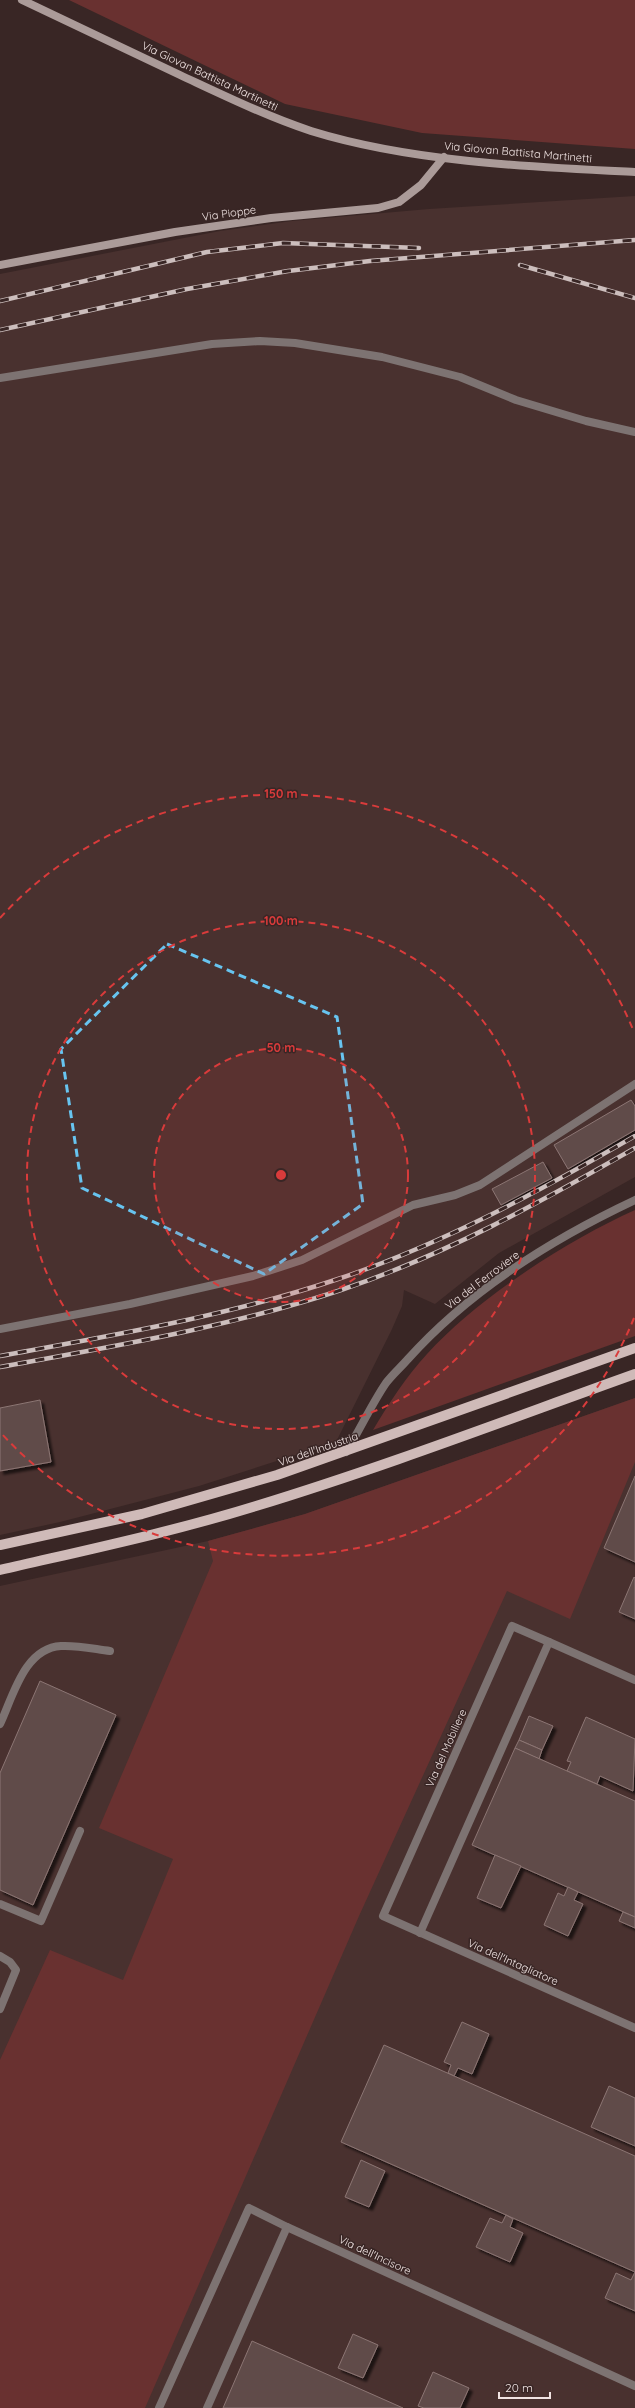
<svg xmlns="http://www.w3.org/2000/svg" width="635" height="2408" font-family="Quicksand,sans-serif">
	<defs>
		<filter id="shadow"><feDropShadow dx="3.5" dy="3.5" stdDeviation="1" flood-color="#0009"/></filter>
	</defs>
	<rect width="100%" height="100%" fill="#392625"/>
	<!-- built -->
	<g fill="#49312f">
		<polygon points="635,196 635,1177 499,1253 435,1304 404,1290 402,1306 392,1329 336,1442 199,1486 60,1522 0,1535 0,274 220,231 292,221 429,209"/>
		<polygon points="635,1398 635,2408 0,2408 0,1586 208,1541 305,1514"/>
	</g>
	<!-- green -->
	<g fill="#693130">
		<polygon points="69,0 635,0 635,149 422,133 285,104"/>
		<path d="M635 1210V1336L373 1430C389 1403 406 1377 427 1354 478 1298 566 1241 635 1210Z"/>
		<polygon points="635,1398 635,1462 570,1619 507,1591 359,1916 145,2408 0,2408 0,2060 50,1950 123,1980 173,1859 99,1828 213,1561 208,1541 305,1514"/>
	</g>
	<!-- building -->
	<g fill="#604c4a" stroke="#8c7573" filter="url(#shadow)">
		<polygon points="631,1100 635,1106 635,1130 568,1169 554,1145"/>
		<polygon points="543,1162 552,1178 501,1205 492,1189"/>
		<polygon points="40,1400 51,1462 0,1471 0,1408"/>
		<polygon points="635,1476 635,1562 604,1548"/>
		<polygon points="634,1577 635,1578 635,1619 619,1612"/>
		<polygon points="40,1681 116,1715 33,1905 0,1890 0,1773"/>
		<polygon points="529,1716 553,1726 542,1750 519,1740"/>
		<polygon points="586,1717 635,1739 633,1791 600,1776 597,1784 567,1771 571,1762 567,1761"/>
		<polygon points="519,1740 542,1750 539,1759 515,1748"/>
		<polygon points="515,1748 635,1801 635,1917 472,1845"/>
		<polygon points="495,1855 521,1866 501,1908 477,1898"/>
		<polygon points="568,1887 578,1892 574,1900 583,1904 568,1936 544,1925 558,1893 564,1896"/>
		<polygon points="623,1912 635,1917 635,1928 619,1921"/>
		<polygon points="462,2022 489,2034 472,2074 458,2068 454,2076 448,2073 451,2065 444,2062"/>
		<polygon points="384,2045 635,2156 635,2272 341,2142"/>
		<polygon points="609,2086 635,2098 635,2146 591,2127"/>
		<polygon points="361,2160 385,2171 369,2207 345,2197"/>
		<polygon points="506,2215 513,2219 510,2227 523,2233 510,2262 476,2247 490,2218 502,2223"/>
		<polygon points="635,2272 635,2311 605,2298 616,2273 631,2280"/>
		<polygon points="353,2334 378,2345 363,2378 338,2368"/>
		<polygon points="252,2341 403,2408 223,2408"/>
		<polygon points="433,2372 469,2388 460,2408 424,2408 418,2406"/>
	</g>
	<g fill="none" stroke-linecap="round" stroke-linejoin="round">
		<!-- lane -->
		<g stroke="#7d7372" stroke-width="8">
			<polyline points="0,378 212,344 260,341 295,343 382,357 460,377 516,400 586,421 635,432"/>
			<polyline points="0,1329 130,1304 253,1276 302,1260 413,1205 455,1195 480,1185 635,1084"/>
			<path d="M0 1724C13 1697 24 1648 61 1646 77 1645 94 1649 110 1651"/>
			<polyline points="0,1904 41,1921 80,1831"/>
			<polyline points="0,1956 10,1962 16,1970 0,2009"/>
		</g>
		<!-- street -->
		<g stroke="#7d7372" stroke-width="8">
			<path d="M346 1452C360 1430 371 1405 386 1383 392 1375 401 1367 408 1359 470 1290 552 1239 635 1200"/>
			<polyline points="549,1642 512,1626 383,1916 635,2028"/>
			<polyline points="420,1933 549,1642 635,1680"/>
			<polyline points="159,2408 249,2208 287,2227"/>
			<polyline points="207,2408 287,2227 635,2386"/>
		</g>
		<!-- secondary -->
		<g stroke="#ab9b99" stroke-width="8">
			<path d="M22 0C75 25 127 50 180 75 223 95 266 116 311 131 411 162 531 167 635 172"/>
			<polyline points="0,265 175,232 271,218 378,208 399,202 421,185 444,157"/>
		</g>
		<!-- primary -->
		<g stroke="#cfbab8" stroke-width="10">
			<polyline points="0,1545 142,1514 277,1475 635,1348"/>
			<path d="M0 1570C86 1550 172 1532 256 1506 384 1467 509 1419 635 1374"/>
		</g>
		<defs>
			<g id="rail">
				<polyline points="520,265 635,298"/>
				<polyline points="0,301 207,252 283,243 419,248"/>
				<polyline points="0,330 187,289 288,271 370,261 635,240"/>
				<path d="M0 1356C114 1335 228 1316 338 1279 443 1244 540 1191 635 1136"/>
				<path d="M0 1367C115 1346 230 1327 341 1290 445 1255 541 1202 635 1148"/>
			</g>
		</defs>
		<!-- rail casing -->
		<use href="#rail" stroke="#ccbebd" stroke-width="4.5"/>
		<!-- rail -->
		<use href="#rail" stroke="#392625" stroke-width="3" stroke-dasharray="9" stroke-linecap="butt"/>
	</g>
	<!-- marked area -->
	<path fill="none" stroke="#67c4f0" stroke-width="3" stroke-dasharray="8 5" stroke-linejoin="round" d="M167 944 337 1017 363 1204 264 1274 82 1188 61 1049Z"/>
	<!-- distance rings -->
	<circle cx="281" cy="1175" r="127" fill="#d93b3b" fill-opacity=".12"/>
	<g fill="none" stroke="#d93b3b" stroke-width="2" stroke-dasharray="7 5">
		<circle cx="281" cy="1175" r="127"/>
		<circle cx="281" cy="1175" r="254"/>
		<path d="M634 1318A381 381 0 0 1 0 1432M0 918A381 381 0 0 1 634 1032"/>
	</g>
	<g text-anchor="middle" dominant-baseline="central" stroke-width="3" stroke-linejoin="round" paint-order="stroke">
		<!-- street labels -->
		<g font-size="11" fill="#f1e4e3" stroke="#392625">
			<text transform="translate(210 76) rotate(25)">Via Giovan Battista Martinetti</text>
			<text transform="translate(518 152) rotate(5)">Via Giovan Battista Martinetti</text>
			<text transform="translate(229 213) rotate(-8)">Via Pioppe</text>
			<text transform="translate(482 1280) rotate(-37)">Via del Ferroviere</text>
			<text transform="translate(318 1449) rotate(-19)">Via dell'Industria</text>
			<text transform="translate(446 1748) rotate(-66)">Via del Mobiliere</text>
			<text transform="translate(513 1962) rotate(24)">Via dell'Intagliatore</text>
			<text transform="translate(375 2255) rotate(25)">Via dell'Incisore</text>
		</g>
	</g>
	<circle cx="281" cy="1175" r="6" fill="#d93b3b" stroke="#392625" stroke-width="2"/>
	<g font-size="12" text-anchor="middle" font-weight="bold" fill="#d93b3b" stroke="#392625" stroke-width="3" stroke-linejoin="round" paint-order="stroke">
		<text x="281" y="798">150 m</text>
		<text x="281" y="925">100 m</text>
		<text x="281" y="1052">50 m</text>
	</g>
	<!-- scale -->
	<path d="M499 2392v6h51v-6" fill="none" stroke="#f1e4e3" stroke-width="2"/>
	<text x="505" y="2392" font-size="12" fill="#f1e4e3" stroke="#392625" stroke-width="3" paint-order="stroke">20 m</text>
</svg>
